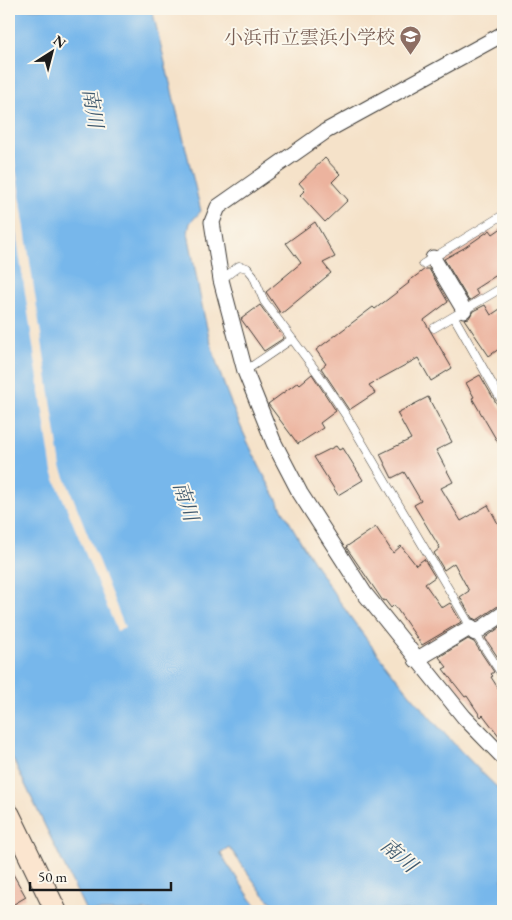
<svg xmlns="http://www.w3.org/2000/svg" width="512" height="920" font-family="'EB Garamond','Noto Serif JP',serif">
	<rect width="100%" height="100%" fill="#fbf7ec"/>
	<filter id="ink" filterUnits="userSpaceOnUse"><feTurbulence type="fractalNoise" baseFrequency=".02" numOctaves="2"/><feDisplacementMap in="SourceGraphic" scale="10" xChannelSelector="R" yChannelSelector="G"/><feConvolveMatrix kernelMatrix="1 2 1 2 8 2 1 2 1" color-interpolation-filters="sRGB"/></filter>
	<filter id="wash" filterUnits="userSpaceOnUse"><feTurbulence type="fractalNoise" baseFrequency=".0096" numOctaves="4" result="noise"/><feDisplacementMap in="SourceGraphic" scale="20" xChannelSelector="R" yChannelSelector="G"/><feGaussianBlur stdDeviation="1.12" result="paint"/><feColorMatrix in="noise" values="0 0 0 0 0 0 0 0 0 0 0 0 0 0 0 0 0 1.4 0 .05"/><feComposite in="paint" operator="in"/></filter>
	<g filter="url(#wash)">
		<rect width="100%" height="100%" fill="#f5e2c9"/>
		<!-- water -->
		<path fill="#77b7eb" stroke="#4a6a84" d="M9 9H152L201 211 190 223 188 233C196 272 202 313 213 351 234 422 268 487 306 550 361 639 427 721 503 793V911H281L263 894 229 847 220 853 259 911H86L9 751Z"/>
		<!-- pier -->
		<polygon fill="#f5e2c9" points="9,123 61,467 125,628 117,631 52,472 9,186"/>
		<g id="blocks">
			<!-- building -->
			<g fill="#ecb39e">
				<polygon points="325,158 340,174 332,182 348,200 325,222 300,195 305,190 299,183"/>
				<polygon points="315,222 335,257 323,263 331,273 281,314 266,292 301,263 286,243"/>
				<polygon points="503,227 503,271 475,289 478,295 469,301 444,259 464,248 490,230 493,234"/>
				<polygon points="425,269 429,269 448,302 424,320 452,368 431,381 418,358 369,385 375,393 349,410 321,368 326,364 316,350 373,307 375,309 409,283 408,282"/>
				<polygon points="260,305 284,338 264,351 241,319"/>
				<polygon points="485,305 491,315 503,307 503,346 489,356 464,319 469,318 473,311"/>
				<polygon points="312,374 336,411 320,423 323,428 298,444 268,404 298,382 300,384"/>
				<polygon points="480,375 498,406 503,410 503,451 472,398 474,397 466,383"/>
				<polygon points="428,397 452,442 436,450 453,482 441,488 461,521 488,505 503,533 503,605 498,606 477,620 472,618 460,597 469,591 454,563 444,570 434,553 440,548 414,505 421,501 404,472 392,478 380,454 411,439 397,413"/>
				<polygon points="336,446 339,450 343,448 363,480 338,495 314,457"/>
				<polygon points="376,527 393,553 401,546 416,565 424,559 435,577 425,584 442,608 450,603 461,622 422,645 394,605 391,608 385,600 383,601 346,547"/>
				<polygon points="503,625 503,665 485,638"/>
				<polygon points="468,639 474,642 494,672 491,674 493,676 491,677 503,696 503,741 483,715 481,717 467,696 465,697 443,669 447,667 439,657"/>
				<polygon points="9,867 26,897 9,907"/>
			</g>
		</g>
	</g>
	<g filter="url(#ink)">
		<use href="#blocks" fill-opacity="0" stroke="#3d3a36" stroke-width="1"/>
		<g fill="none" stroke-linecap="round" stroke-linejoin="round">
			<defs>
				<g id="lane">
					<polyline points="423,264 503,215"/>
					<polyline points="221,280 239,266 247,268 253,275 264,301 319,375 347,417 471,627 503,676"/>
					<polyline points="454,317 503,403"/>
					<polyline points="434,328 503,287"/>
					<polyline points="245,371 292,339"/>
				</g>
				<g id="street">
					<polyline points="503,34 326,131 218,207 212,222 221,280 245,371 274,443 300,493 365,594 464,717 503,757"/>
					<polyline points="433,258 464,310"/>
					<polyline points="475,633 503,614"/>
					<polyline points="416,660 471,627"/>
				</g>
				<polyline id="secondary" points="9,814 56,911"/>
			</defs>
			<!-- lane casing -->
			<use href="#lane" stroke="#3d3a36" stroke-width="9"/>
			<!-- street casing -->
			<use href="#street" stroke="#3d3a36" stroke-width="17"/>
			<!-- secondary casing -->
			<use href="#secondary" stroke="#3d3a36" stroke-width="23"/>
			<!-- lane -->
			<use href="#lane" stroke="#fff" stroke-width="8"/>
			<!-- street -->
			<use href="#street" stroke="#fff" stroke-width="15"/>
			<!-- secondary -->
			<use href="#secondary" stroke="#fbe5cf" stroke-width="21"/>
		</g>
	</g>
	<!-- icons -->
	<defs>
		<symbol id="school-pin" viewBox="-11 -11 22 30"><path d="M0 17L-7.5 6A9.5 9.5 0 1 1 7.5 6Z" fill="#8d6e63" stroke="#fbf7ec"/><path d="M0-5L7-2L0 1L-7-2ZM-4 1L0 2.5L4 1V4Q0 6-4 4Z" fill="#fff"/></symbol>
	</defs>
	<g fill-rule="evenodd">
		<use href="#school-pin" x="398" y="24" width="25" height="34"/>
	</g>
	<g text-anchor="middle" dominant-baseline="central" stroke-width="4" stroke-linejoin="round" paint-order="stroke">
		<!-- education labels -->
		<g font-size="19" fill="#785e54" stroke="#fbf7ec" text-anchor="end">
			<text x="395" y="37">小浜市立雲浜小学校</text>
		</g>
		<!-- water labels -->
		<g font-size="20" font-style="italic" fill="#405a6f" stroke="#fbf7ec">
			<text transform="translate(93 108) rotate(80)">南川</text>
			<text transform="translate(186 501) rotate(72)">南川</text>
			<text transform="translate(399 855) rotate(41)">南川</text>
		</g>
	</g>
	<!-- margin -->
	<rect width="512" height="920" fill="none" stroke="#fbf7ec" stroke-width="30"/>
	<!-- north arrow -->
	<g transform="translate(52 52) rotate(36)" stroke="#fbf7ec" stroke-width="4" paint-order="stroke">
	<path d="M0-4L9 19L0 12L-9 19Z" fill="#1c1c1c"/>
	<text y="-8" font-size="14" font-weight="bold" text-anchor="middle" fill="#1c1c1c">N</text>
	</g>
	<!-- scale -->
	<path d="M30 882v8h141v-8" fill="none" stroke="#1c1c1c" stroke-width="2.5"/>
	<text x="38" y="882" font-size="15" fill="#1c1c1c" stroke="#fbf7ec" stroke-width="4" paint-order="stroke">50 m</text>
</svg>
